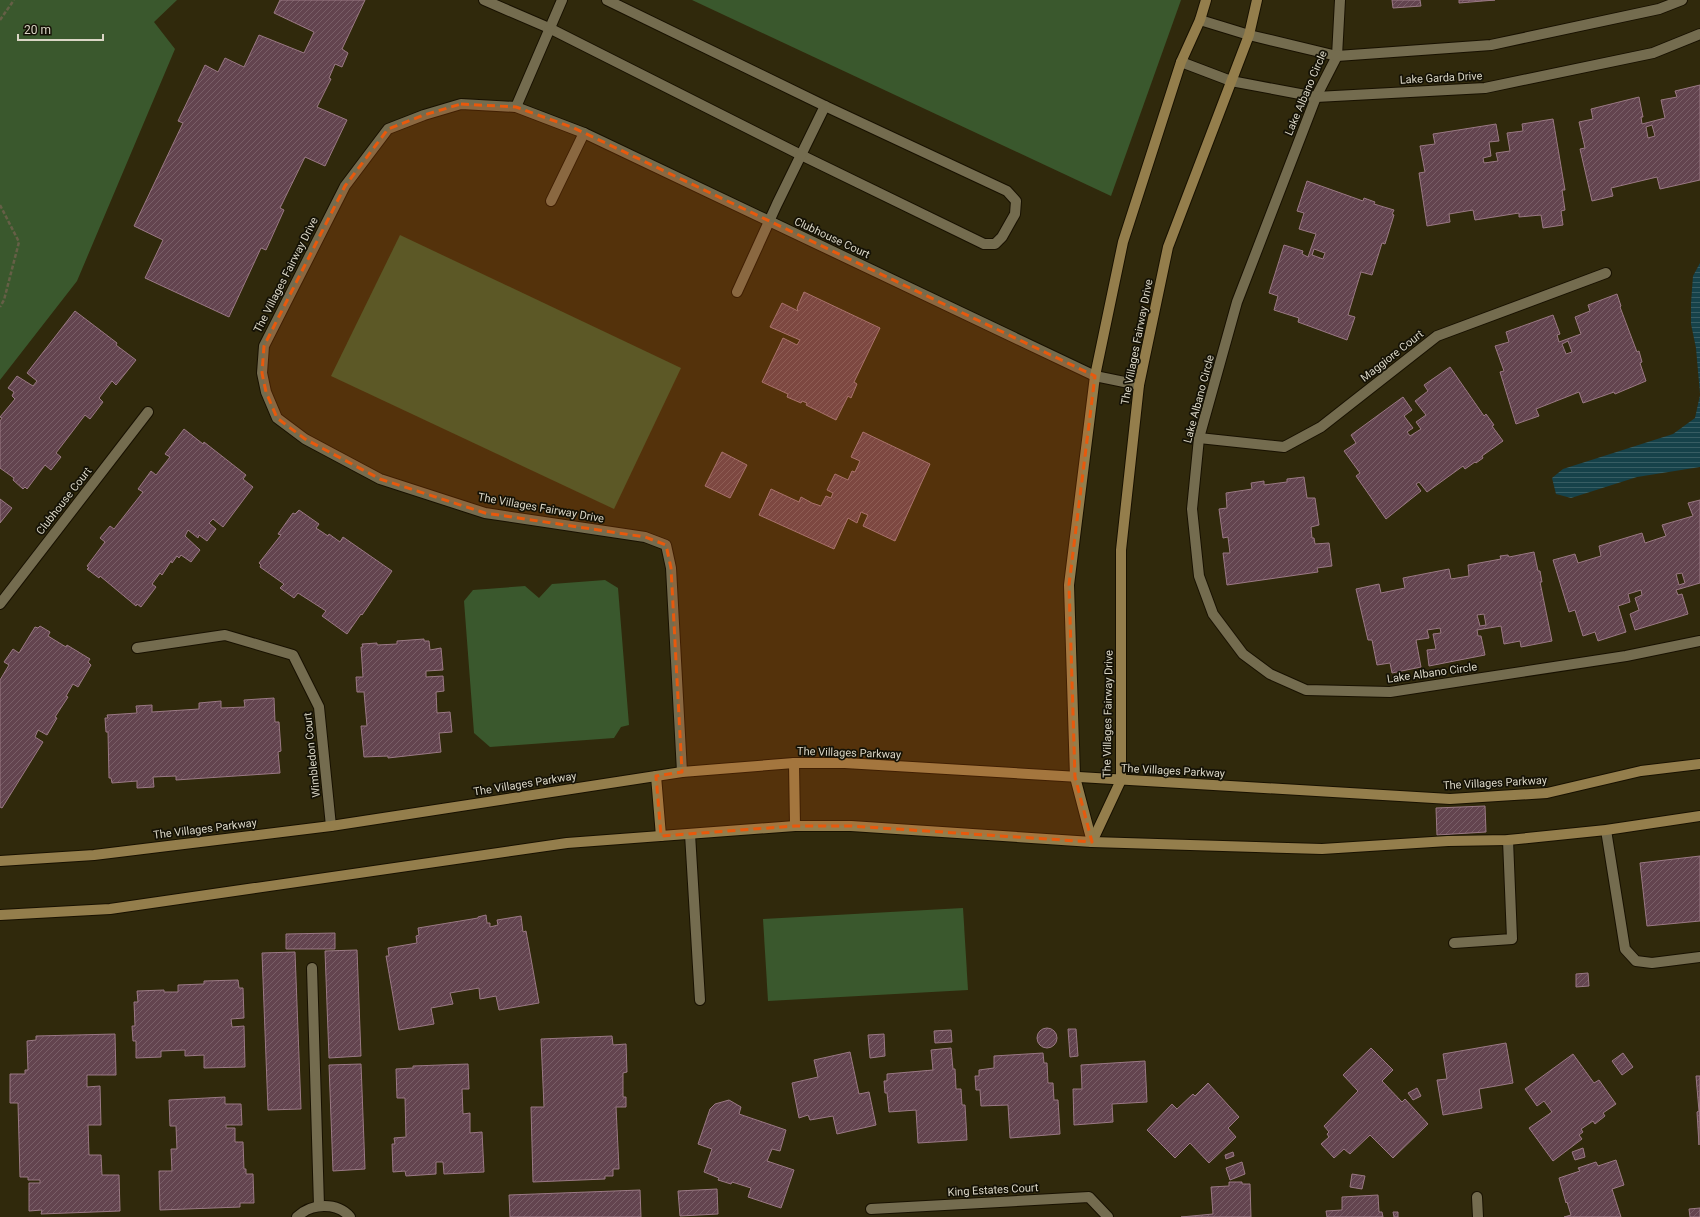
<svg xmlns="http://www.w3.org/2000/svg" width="1700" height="1217" font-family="Roboto,sans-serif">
	<defs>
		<pattern id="water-rules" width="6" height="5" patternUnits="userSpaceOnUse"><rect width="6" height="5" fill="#16424a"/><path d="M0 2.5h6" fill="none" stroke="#375d63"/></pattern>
		<pattern id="building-hatch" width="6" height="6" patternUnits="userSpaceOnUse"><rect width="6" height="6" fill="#63444f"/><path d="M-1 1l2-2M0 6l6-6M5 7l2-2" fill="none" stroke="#795e67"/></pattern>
	</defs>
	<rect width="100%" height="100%" fill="#30290c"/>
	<!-- green -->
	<g fill="#3a582d">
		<polygon points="0,0 177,0 154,22 175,49 77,281 0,380"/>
		<polygon points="692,0 1181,0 1111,196"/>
		<polygon points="400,235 681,368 614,509 331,376"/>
		<polygon points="605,580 618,588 629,725 621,727 614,738 490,747 474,733 464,601 473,590 525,586 539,598 552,584"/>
		<polygon points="963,908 968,990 768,1001 763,919"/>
	</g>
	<!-- water -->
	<g fill="url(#water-rules)">
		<polygon points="1700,263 1700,394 1696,348 1691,324 1691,303 1693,276"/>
		<polygon points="1700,395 1700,467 1637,477 1571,498 1556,494 1552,478 1563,469 1673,434 1695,418"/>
	</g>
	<!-- building -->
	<g fill="url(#building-hatch)" stroke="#9a7984" fill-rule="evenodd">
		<polygon points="280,0 365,0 342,49 348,53 342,67 335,64 329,78 331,79 317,107 347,120 325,166 305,157 280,208 284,210 266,250 261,248 229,317 145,278 163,240 134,226 183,123 178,121 205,65 218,72 225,58 244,67 259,35 304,53 314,32 274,13"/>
		<polygon points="1392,0 1420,0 1421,6 1393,8"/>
		<polygon points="1459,0 1495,0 1459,3"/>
		<path d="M1700 85V180L1660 189 1657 177 1611 188 1613 196 1592 201 1580 149 1585 148 1579 122 1593 119 1591 109 1639 97 1643 117H1641L1642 124 1665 118 1661 100 1677 97 1675 91ZM1652 125 1655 136 1648 138 1646 127Z"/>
		<polygon points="1553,119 1565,190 1562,190 1565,210 1561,211 1563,225 1543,228 1541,215 1519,217 1519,213 1475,220 1473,210 1449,214 1450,222 1427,226 1419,173 1425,172 1420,146 1435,144 1433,134 1496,124 1499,141 1489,142 1491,156 1483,158 1484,163 1498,161 1496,153 1510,151 1507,133 1523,131 1522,124"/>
		<path d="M1307 181 1363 201 1364 198 1375 202 1374 204 1394 210 1392 214 1394 215 1385 244 1382 243 1372 275 1361 272 1348 315 1355 317 1347 340 1298 322 1299 318 1274 310 1278 296 1269 293 1284 245 1303 251 1302 254 1308 257 1316 234 1299 229 1304 213 1297 211ZM1314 249 1325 253 1323 259 1312 255Z"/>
		<polygon points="804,292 880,328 854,382 857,384 851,398 848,396 836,420 806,405 807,403 802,401 801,403 787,397 788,394 762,382 783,338 797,345 800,340 770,327 782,303 798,311 797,308"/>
		<path d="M1617 294 1621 306 1620 307 1637 352 1639 351 1642 362 1640 363 1646 381 1615 394 1614 392 1583 403 1579 392 1536 409 1539 416 1516 424 1500 372 1504 371 1495 346 1509 342 1506 332 1553 315 1560 334 1557 335 1559 342 1581 334 1575 317 1590 311 1588 305ZM1568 341 1572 352 1566 354 1562 344Z"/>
		<polygon points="75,311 117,343 116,345 136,360 116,385 112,381 99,398 103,402 90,419 85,415 56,453 61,457 51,470 45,465 27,489 25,487 23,489 13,480 14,478 0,468 0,421 2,418 0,417 15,399 12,396 14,392 8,388 17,376 33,386 37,381 27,373"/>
		<polygon points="1450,367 1484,416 1486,414 1494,425 1492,426 1503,441 1482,456 1483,458 1476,463 1475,462 1465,469 1463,466 1427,492 1419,482 1416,484 1421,491 1386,519 1356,476 1360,473 1344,451 1356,443 1351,435 1403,397 1412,410 1404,416 1413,428 1407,432 1410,436 1421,429 1416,422 1426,415 1415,401 1428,391 1424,385"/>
		<polygon points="184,429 203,444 204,442 246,475 243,479 253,487 223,527 213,519 209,523 216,529 207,541 199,535 198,538 188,530 185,536 200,550 191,562 181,555 179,558 177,556 172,563 171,561 162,575 160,573 152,584 156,587 141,607 137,604 136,606 100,576 99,578 87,569 89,568 87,566 105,542 100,538 110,526 114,529 143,492 138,489 151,471 156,475 170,457 165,454"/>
		<polygon points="863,432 930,464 895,541 863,526 868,515 861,512 857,523 848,518 834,549 759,515 771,489 799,502 801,497 812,503 821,506 826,496 831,498 833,493 827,490 835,474 848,480 852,471 855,472 860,461 851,457"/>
		<polygon points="722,452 747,465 730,498 705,486"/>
		<polygon points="1304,477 1307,498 1315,498 1319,525 1311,527 1312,538 1314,538 1315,544 1329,543 1332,566 1317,568 1318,572 1227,585 1223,553 1230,553 1228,537 1223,538 1219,509 1227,508 1226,493 1252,489 1251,483 1264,481 1264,485 1287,482 1287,479"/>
		<polygon points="0,499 12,508 0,523"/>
		<path d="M1700 500V583L1676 590 1678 595 1682 594 1688 614 1635 630 1630 614 1639 610 1635 598 1642 595 1641 590 1628 594 1630 602 1618 606 1626 632 1598 641 1595 632 1583 636 1575 610 1569 612 1553 560 1575 554 1578 563 1601 556 1599 546 1642 533 1645 543 1666 536 1662 525 1693 516 1688 503ZM1682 573 1685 583 1679 585 1676 574Z"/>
		<polygon points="299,510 319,524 316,528 328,536 329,534 340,542 343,537 392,571 362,615 361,614 347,634 322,616 326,611 298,593 294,598 280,588 284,584 260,567 261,565 259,563 281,535 278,534 293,513 295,514"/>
		<path d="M1534 552 1538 571H1540L1542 582H1540L1552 641 1521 647 1520 641 1504 644 1501 626 1477 630 1478 636H1481L1485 655 1429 666 1427 650 1436 649 1433 634 1441 633 1440 628 1427 630 1429 638 1416 640 1421 667 1392 673 1390 663 1377 665 1372 640H1368L1356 589 1379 584 1381 593 1405 588 1403 578 1449 569 1451 579 1469 576 1468 565 1501 559 1500 556 1508 555 1509 557ZM1484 614 1486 625 1480 626 1477 615Z"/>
		<polygon points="40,626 50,632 48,636 66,647 67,645 90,659 88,662 91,665 78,687 73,684 66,696 68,697 55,717 57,718 47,735 38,730 35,737 43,742 2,808 0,807 0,680 9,665 4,662 13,649 19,653 35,627 38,628"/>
		<polygon points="424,639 424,641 429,641 430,650 441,648 443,670 426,671 426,677 443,676 444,691 436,692 437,713 450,712 452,732 439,733 441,752 388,758 388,756 364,757 361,726 367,726 364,692 357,692 356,677 363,677 361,647 363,647 362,644 377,643 377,645 397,644 397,641"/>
		<polygon points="274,698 275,722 279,722 281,751 278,752 280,773 176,780 176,776 153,777 154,787 137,788 137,781 112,783 111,778 109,778 108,732 106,732 105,718 108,718 107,715 137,713 136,706 152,705 152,712 199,709 199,703 221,701 221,708 245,707 244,700"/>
		<polygon points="1485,806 1486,832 1437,835 1436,808"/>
		<polygon points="1700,856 1700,921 1647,926 1640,863"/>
		<polygon points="486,915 487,923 490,923 490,927 498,925 497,920 521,916 523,932 526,931 539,1003 499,1010 496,996 480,999 479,988 450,993 453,1004 431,1008 434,1024 399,1030 386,956 389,956 388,948 417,943 416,936 419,935 418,928 478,918 478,917"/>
		<polygon points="335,933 335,949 286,949 286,934"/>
		<polygon points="357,950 361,1056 329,1058 325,951"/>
		<polygon points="295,952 301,1109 268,1110 262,953"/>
		<polygon points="1588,973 1589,986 1576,987 1576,974"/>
		<polygon points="238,980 239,988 243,988 244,1018 231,1019 232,1027 244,1026 245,1067 204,1068 204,1055 185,1056 185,1050 161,1051 161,1057 136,1058 136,1041 133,1041 132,1026 135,1026 134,1002 138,1002 137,991 164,990 164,992 178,992 178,985 204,984 204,981"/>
		<circle cx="1047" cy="1038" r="10"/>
		<polygon points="1068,1029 1076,1029 1078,1056 1070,1057"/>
		<polygon points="951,1030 952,1042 935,1043 934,1031"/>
		<polygon points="115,1034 116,1075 87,1075 87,1087 100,1086 101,1125 88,1125 89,1155 101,1155 102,1175 119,1175 120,1211 41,1214 42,1210 29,1211 29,1183 40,1183 40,1180 28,1180 28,1177 20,1177 18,1103 10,1103 10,1074 25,1074 25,1070 28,1070 27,1041 36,1040 36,1036"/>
		<polygon points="884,1034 885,1056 870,1058 868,1035"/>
		<polygon points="612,1036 613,1045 626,1044 627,1072 623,1073 623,1097 626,1097 626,1107 616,1107 619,1169 613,1169 613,1176 605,1176 605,1179 533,1182 531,1107 544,1107 541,1039"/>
		<polygon points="1506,1043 1513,1083 1479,1089 1482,1108 1443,1115 1437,1080 1447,1079 1443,1054"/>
		<polygon points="951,1048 953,1069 955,1069 956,1089 961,1089 962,1105 965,1105 967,1140 918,1143 916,1110 889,1112 887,1093 885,1093 884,1081 887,1081 887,1074 933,1070 931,1050"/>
		<polygon points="1371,1048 1393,1070 1382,1081 1402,1102 1405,1099 1428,1124 1393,1158 1370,1135 1350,1154 1344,1149 1334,1158 1321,1144 1329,1137 1327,1134 1329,1132 1324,1126 1358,1091 1343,1075"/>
		<polygon points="850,1052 859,1094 869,1092 876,1125 837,1134 833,1116 810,1120 808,1115 799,1118 792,1083 818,1077 814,1060"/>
		<polygon points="1043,1053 1044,1063 1047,1063 1048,1083 1053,1083 1054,1100 1058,1100 1060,1134 1010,1138 1008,1105 981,1106 980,1090 976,1090 975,1076 979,1076 979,1070 994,1068 994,1056"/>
		<polygon points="1623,1053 1633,1067 1622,1075 1612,1061"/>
		<polygon points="1573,1054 1594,1083 1599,1080 1616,1104 1603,1113 1605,1116 1595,1124 1593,1121 1581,1129 1583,1132 1579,1135 1582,1139 1553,1161 1529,1128 1552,1112 1544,1101 1537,1106 1525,1089"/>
		<polygon points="1145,1061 1147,1102 1112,1104 1113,1122 1074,1125 1073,1089 1082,1089 1081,1065"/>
		<polygon points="361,1064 365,1169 333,1171 329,1065"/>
		<polygon points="468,1064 469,1089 462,1089 463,1114 470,1113 470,1133 482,1132 484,1172 444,1174 443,1162 436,1162 436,1174 406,1176 405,1171 393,1172 392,1144 395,1144 394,1138 406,1137 405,1098 397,1098 396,1069 413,1068 413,1066"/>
		<polygon points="1696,1076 1700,1076 1699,1145 1697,1112 1699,1111"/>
		<polygon points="1208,1083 1239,1117 1228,1128 1236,1137 1209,1163 1190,1143 1175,1158 1147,1130 1172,1104 1177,1109 1193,1094 1195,1096"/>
		<polygon points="1417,1088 1421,1096 1413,1100 1408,1093"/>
		<polygon points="225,1097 225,1104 241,1104 242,1125 226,1125 226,1128 235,1128 235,1142 243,1142 244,1169 246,1169 246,1174 253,1174 254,1203 240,1203 240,1207 160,1210 159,1171 172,1171 171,1149 177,1149 176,1126 170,1126 169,1100"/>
		<polygon points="729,1100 741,1107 739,1114 786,1130 780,1151 772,1149 767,1161 794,1170 781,1208 748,1197 751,1188 732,1182 731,1184 718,1180 719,1178 704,1172 712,1149 698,1144 710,1109 715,1104"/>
		<polygon points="1583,1148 1585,1157 1575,1160 1572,1152"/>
		<polygon points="1233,1152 1234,1156 1226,1159 1225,1155"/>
		<polygon points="1616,1160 1624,1185 1612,1189 1621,1217 1564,1217 1571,1215 1567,1202 1566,1203 1559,1178 1580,1171 1578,1168 1596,1162 1598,1166"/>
		<polygon points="1242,1162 1245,1174 1230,1180 1226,1168"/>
		<polygon points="1352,1174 1365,1176 1362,1189 1350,1187"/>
		<polygon points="1229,1182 1242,1182 1242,1184 1250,1184 1251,1217 1181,1217 1213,1214 1211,1187 1229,1186"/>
		<polygon points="717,1189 718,1214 680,1216 678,1191"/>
		<polygon points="640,1190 641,1217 510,1217 509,1195"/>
		<polygon points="1378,1195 1379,1212 1382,1212 1383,1217 1327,1217 1326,1211 1342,1210 1342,1197"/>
		<polygon points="1700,1208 1700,1217 1690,1217 1689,1209"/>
		<polygon points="1393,1212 1398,1212 1398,1217 1394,1217"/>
	</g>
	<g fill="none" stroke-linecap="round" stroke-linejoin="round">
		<defs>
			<g id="lane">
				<polyline points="484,0 549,28 801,155 984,244 995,244 1002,237 1015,214 1016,201 1007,191 825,106 607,0"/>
				<polyline points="516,107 562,0"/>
				<polyline points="551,201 584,133"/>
				<polyline points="737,292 777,204 825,106"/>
				<polyline points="0,604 148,412"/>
				<polyline points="137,648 225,635 293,655 319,707 331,826"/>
				<polyline points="1606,830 1625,949 1636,961 1652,963 1700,957"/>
				<polyline points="690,834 700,1000"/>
				<polyline points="1454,943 1512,939 1508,840"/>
				<polyline points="312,968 319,1206"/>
			</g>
			<g id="street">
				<polyline points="1340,0 1337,56 1316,97 1237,302 1199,438 1192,509 1199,576 1213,614 1243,654 1270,674 1306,690 1390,692 1626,656 1700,641"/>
				<polyline points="1200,20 1249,35 1337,56 1491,45 1659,9 1682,0"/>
				<polyline points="1181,62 1231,81 1316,97 1485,88 1653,53 1700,34"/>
				<polyline points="1199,438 1284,447 1321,427 1437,336 1606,273"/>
				<polyline points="682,772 671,568 666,545 645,537 485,513 380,479 305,439 277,418 266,392 262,373 264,346 345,186 388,129 424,115 461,104 516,107 584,133 1095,376 1139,385"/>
				<polyline points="1477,1197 1478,1217"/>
				<polyline points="871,1209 1089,1197 1108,1217"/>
				<path d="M297 1217C311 1203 337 1202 350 1217"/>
			</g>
			<g id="secondary">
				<polyline points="794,763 795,826"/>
				<polyline points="656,776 661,836"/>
				<polyline points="1092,842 1121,780 1121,550 1139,385 1168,247 1249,35 1257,0"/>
				<polyline points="1092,842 1075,777 1069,585 1095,376 1123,242 1181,62 1200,20 1206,0"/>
				<polyline points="0,861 94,855 331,826 682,772 794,763 845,763 1450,799 1547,793 1641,771 1700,764"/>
				<polyline points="0,915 110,909 567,843 795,826 851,826 1092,842 1322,849 1448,841 1508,840 1606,830 1700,816"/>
			</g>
		</defs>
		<!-- lane casing -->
		<use href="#lane" stroke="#181100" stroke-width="12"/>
		<!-- street casing -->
		<use href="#street" stroke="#181100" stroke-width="12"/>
		<!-- secondary casing -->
		<use href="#secondary" stroke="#181100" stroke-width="12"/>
		<!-- path -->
		<g stroke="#655f46" stroke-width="2.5" stroke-dasharray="4 2" stroke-linecap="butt">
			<polyline points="0,20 14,0"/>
			<polyline points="0,205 19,242 4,300 0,307"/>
		</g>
		<!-- lane -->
		<use href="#lane" stroke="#746c4f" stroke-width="10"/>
		<!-- street -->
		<use href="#street" stroke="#746c4f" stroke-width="10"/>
		<!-- secondary -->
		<use href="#secondary" stroke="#947e4c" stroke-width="10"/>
	</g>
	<!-- marked area -->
	<path fill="#e8590c" fill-opacity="0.2" stroke="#e8590c" stroke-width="3" stroke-dasharray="8 5" stroke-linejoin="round" d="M461 104 516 107 574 128 1095 376 1069 585 1075 777 1092 842 851 826H795L661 836 656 776 682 772 671 568 666 545 645 537 485 513 380 479 305 439 277 418 266 392 262 373 264 346 345 186 388 129 424 115Z"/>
	<g text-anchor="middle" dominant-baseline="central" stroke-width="3.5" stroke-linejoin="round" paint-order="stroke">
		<!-- street labels -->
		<g font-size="11" fill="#dad6c6" stroke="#151206">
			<text transform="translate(1441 78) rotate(-3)">Lake Garda Drive</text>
			<text transform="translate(1306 93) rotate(-67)">Lake Albano Circle</text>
			<text transform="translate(832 238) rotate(25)">Clubhouse Court</text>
			<text transform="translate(286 275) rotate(-63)">The Villages Fairway Drive</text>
			<text transform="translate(1137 342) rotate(-79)">The Villages Fairway Drive</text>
			<text transform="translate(1392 356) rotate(-38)">Maggiore Court</text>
			<text transform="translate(1199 399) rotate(-75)">Lake Albano Circle</text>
			<text transform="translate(64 501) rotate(-52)">Clubhouse Court</text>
			<text transform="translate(541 508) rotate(10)">The Villages Fairway Drive</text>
			<text transform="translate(1432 673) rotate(-8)">Lake Albano Circle</text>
			<text transform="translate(1108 714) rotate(-89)">The Villages Fairway Drive</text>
			<text transform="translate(849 753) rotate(2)">The Villages Parkway</text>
			<text transform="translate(312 755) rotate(-96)">Wimbledon Court</text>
			<text transform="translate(1173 771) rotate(3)">The Villages Parkway</text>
			<text transform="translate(1495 783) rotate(-3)">The Villages Parkway</text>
			<text transform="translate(525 784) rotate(-9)">The Villages Parkway</text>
			<text transform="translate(205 829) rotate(-7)">The Villages Parkway</text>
			<text transform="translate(993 1190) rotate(-3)">King Estates Court</text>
		</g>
	</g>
	<!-- scale -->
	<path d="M18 34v6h85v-6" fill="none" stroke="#dad6c6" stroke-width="2"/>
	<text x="24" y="34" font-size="12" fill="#dad6c6" stroke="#151206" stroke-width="3" paint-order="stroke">20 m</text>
</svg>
